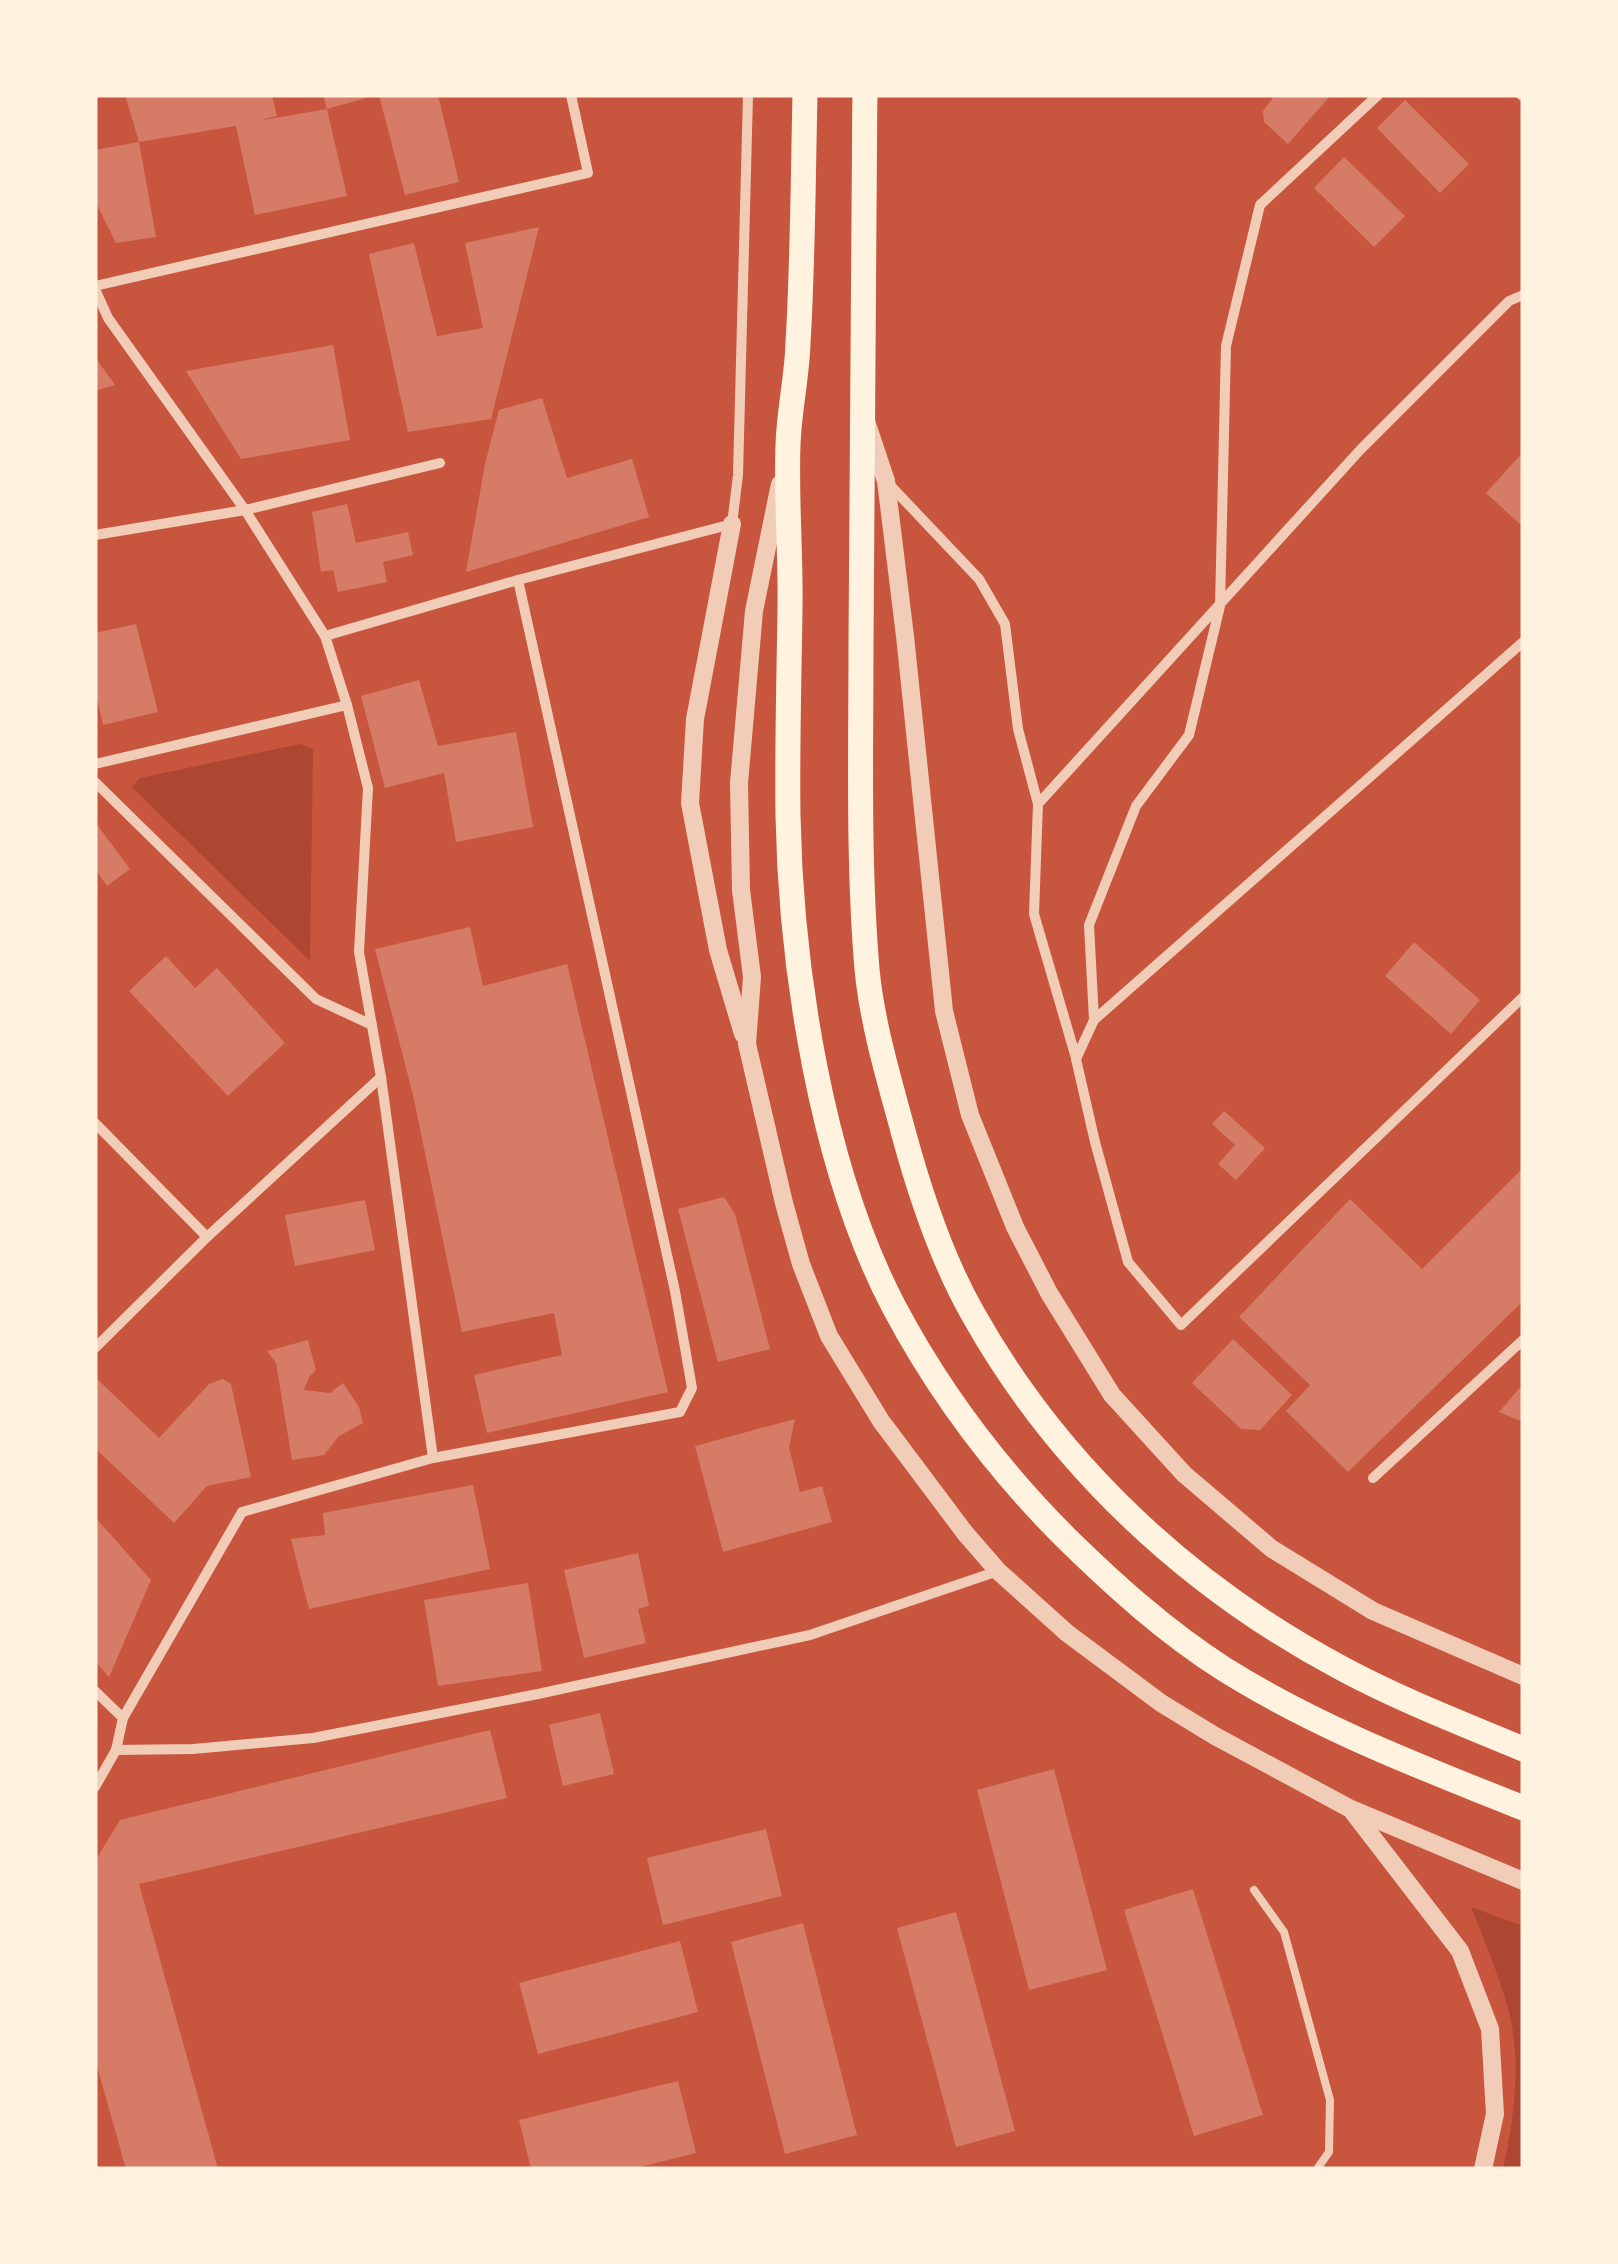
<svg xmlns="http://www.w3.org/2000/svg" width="1618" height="2264" font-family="'Fira Sans',sans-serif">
	<rect width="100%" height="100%" fill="#c8553d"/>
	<!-- green -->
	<g fill="#ae4732">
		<polygon points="300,744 313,749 310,961 132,787 140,778"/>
		<path d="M1471 1907 1523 1926V2169H1503C1515 2116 1522 2057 1507 2004 1497 1971 1484 1939 1471 1907Z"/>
	</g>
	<!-- building -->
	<g fill="#d67c66">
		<polygon points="125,95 272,95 277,116 258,121 327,109 347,196 255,215 236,126 139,142 156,237 116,243 95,201 95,150 139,142"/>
		<polygon points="323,95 372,95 373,96 327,109"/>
		<polygon points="379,95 438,95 459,182 405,195"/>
		<polygon points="1275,95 1331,95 1288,144 1264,122 1263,111"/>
		<polygon points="1405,100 1469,164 1440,193 1377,128"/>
		<polygon points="1344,157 1405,216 1374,247 1314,188"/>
		<polygon points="539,227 491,419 408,432 369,254 414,243 437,336 483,328 465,243"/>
		<polygon points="333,345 350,440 241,459 186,371"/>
		<polygon points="95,357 115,385 95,391"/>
		<polygon points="542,398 567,478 632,459 649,517 466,572 485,464 499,410"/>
		<polygon points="1523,452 1523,527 1486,493"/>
		<polygon points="347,504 356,543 408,532 413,555 383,562 387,582 338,592 333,570 321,572 312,512"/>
		<polygon points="136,624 158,712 103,725 95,690 95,633"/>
		<polygon points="419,680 438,746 516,732 533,827 456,842 444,773 385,788 361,696"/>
		<polygon points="95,822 130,869 107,886 95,869"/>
		<polygon points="470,927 483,986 567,964 668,1392 487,1433 474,1375 562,1355 554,1313 462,1332 413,1095 375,949"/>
		<polygon points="1414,942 1480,1000 1451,1034 1385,976"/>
		<polygon points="166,956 195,988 217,968 285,1043 228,1096 129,991"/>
		<polygon points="1224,1111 1265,1148 1236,1180 1218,1164 1235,1145 1212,1124"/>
		<polygon points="1523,1168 1523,1301 1348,1472 1286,1411 1310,1385 1239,1317 1350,1199 1422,1269"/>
		<polygon points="724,1197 735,1214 770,1349 718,1362 678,1209"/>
		<polygon points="365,1200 375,1250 295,1266 285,1215"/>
		<polygon points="1233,1339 1292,1395 1260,1430 1241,1429 1192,1383"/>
		<polygon points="308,1340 316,1370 309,1377 304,1390 330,1393 343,1383 359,1407 363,1423 339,1436 324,1455 292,1460 276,1363 267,1351"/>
		<polygon points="95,1377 159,1438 209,1384 223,1379 231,1384 251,1477 207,1486 174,1523 95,1448"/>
		<polygon points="1523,1384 1523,1422 1499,1412"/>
		<polygon points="795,1419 789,1447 800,1492 822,1486 832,1522 723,1552 695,1446"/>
		<polygon points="473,1485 490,1569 309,1609 291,1539 325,1535 323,1513"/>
		<polygon points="95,1517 151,1580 109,1677 95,1661"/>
		<polygon points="638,1553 649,1606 638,1609 646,1643 584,1658 564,1570"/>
		<polygon points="528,1583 542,1671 438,1686 424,1600"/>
		<polygon points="600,1713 614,1774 563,1786 549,1725"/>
		<polygon points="490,1730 507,1798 139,1884 218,2169 126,2169 95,2059 95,1861 120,1820"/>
		<polygon points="1054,1769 1107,1970 1029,1990 977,1790"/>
		<polygon points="766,1829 782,1896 663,1925 647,1858"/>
		<polygon points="1193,1889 1263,2115 1194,2136 1124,1910"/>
		<polygon points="956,1912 1015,2131 956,2147 897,1928"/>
		<polygon points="803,1923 857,2135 785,2154 731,1942"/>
		<polygon points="680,1941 698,2012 538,2054 519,1983"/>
		<polygon points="678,2081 696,2153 632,2169 531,2169 519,2120"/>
	</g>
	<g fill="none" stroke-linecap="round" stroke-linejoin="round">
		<!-- service -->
		<polyline stroke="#f1ccb7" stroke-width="8" points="1254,1890 1284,1932 1330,2100 1329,2152 1317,2169"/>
		<!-- minor -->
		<g stroke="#f1ccb7" stroke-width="10">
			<polyline points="1378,95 1260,205 1226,346 1220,606 1189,735 1136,806 1089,925 1094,1020 1076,1059 1095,1142 1128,1262 1181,1325 1523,997"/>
			<polyline points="1521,95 1523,96"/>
			<polyline points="95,286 588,173 571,95"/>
			<polyline points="95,289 108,318 245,510 325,636 347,705 368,788 359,952 381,1077 433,1458"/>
			<polyline points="887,482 979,579 1005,624 1018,729 1038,804"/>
			<polyline points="95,535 245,510 440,463"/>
			<polyline points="325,636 518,580 732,524 738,475 748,95"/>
			<polyline points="95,764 347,705"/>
			<polyline points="95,782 316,999 372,1025"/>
			<polyline points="1094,1020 1523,642"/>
			<polyline points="1076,1058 1034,914 1038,804 1361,449 1509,301 1523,295"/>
			<polyline points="95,1123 207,1237"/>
			<polyline points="95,1348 207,1237 381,1077"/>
			<polyline points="1373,1478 1523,1340"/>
			<polyline points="95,1691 123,1718 116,1750"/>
			<polyline points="123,1718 242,1512 433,1458 680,1412 692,1388 675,1291 518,580"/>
			<polyline points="95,1787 116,1750 193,1749 313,1738 538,1694 810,1635 998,1571"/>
		</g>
		<!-- tertiary -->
		<g stroke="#f1ccb7" stroke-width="18">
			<polyline points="867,424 886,481 905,636 944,1011 970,1115 1015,1227 1049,1293 1112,1395 1184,1474 1272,1549 1373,1611 1523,1676"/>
			<polyline points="780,484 754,611 739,783 741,890 752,977 747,1044 784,1203 801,1264 829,1336 881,1421 965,1533 998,1571 1067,1633 1161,1703 1215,1736 1349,1808 1523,1881"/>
			<polyline points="732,524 695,719 690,803 718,950 743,1034"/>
			<polyline points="1353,1812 1460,1951 1490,2029 1495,2114 1483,2169"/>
		</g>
		<!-- primary -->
		<g stroke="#fff3e0" stroke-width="25">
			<path d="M805 95C803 177 803 260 798 343 797 377 789 411 788 445 786 500 791 555 790 610 789 679 787 748 788 816 791 971 822 1170 894 1307 940 1394 997 1469 1066 1538 1115 1586 1166 1632 1224 1669 1318 1728 1421 1767 1523 1808"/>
			<path d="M865 95C862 278 861 461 861 645 861 752 858 862 867 969 872 1023 889 1079 903 1131 920 1194 941 1258 973 1314 1058 1466 1190 1588 1343 1669 1401 1700 1463 1724 1523 1749"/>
		</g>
	</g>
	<!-- border -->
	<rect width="1618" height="2264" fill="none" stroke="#fff3e0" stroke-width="195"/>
</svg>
